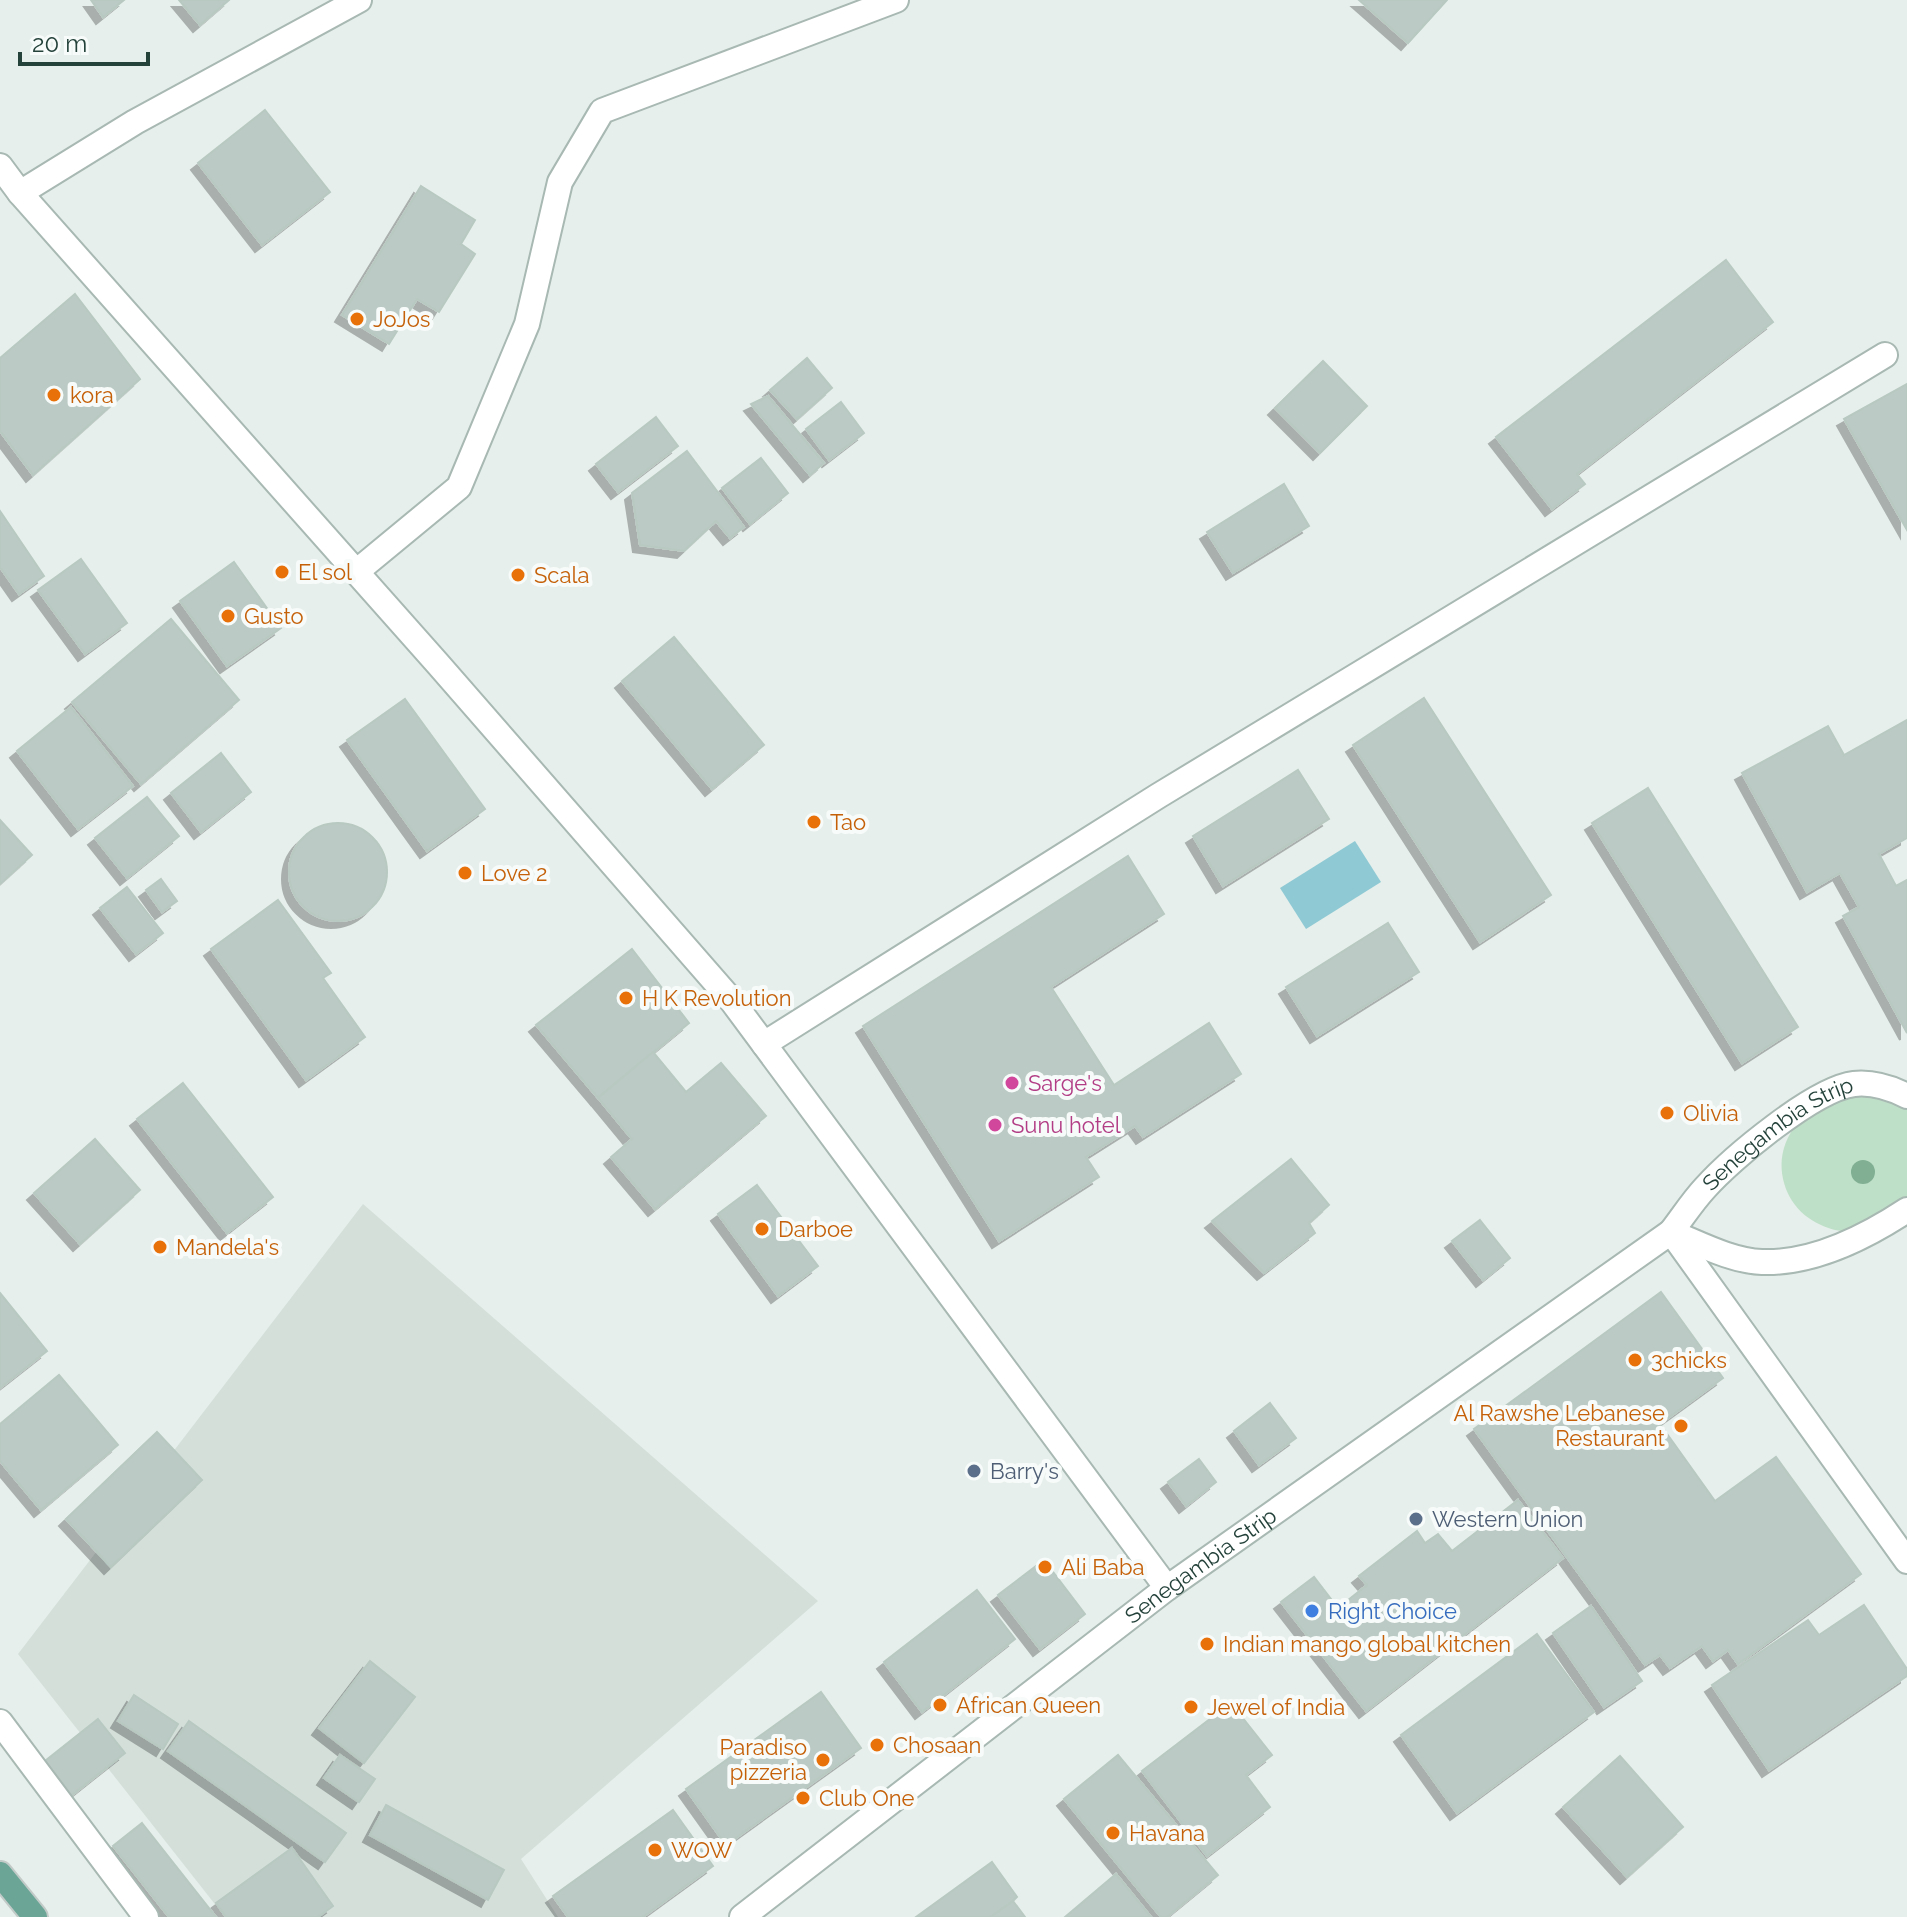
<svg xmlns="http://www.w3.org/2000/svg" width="1907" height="1917" font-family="Raleway,sans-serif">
	<defs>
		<filter id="shadow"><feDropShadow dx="-7" dy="7" stdDeviation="0" flood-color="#0004"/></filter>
	</defs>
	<rect width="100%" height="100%" fill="#e6efeb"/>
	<!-- built -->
	<polygon fill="#d4dfda" points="363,1204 818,1601 521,1859 558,1917 225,1917 18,1654"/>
	<!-- green -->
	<path fill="#bfe0c8" d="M1870 1092 1901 1104 1907 1110V1203C1890 1212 1870 1225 1851 1230 1842 1233 1830 1229 1821 1225 1781 1208 1768 1156 1798 1123 1801 1119 1806 1112 1810 1109 1824 1101 1854 1096 1870 1092Z"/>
	<!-- water -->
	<polygon fill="#8ec9d4" points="1355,841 1381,882 1306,929 1280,888"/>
	<!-- building -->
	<g fill="#bbcac4" stroke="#b8c9c2" stroke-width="2" filter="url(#shadow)">
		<polygon points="91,0 124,0 103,17"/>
		<polygon points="179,0 229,0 200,25"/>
		<polygon points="1359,0 1447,0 1408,43"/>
		<polygon points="265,110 330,192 262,245 198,163"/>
		<polygon points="421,186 475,220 461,244 475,254 439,312 417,299 389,344 342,315"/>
		<polygon points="1726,260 1773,322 1577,474 1585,484 1552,509 1496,437"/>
		<polygon points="75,294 140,379 33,475 0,431 0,358"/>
		<polygon points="807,358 832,388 797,419 770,390"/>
		<polygon points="1323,361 1367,406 1320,453 1275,408"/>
		<polygon points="1907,384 1907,530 1844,419"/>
		<polygon points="768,396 824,463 810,475 751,404"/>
		<polygon points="841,402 864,433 829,460 806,429"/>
		<polygon points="656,417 678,446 618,492 596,464"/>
		<polygon points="687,451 744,527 730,538 716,521 684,551 640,545 632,493"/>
		<polygon points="761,458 788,493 750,524 722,488"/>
		<polygon points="1284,484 1309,526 1233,573 1207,532"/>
		<polygon points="0,511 44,576 19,594 0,567"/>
		<polygon points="81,559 127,623 85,654 38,590"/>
		<polygon points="234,562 281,628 227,666 180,601"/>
		<polygon points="171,619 239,700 141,784 72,702"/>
		<polygon points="674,637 764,745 712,789 622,681"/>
		<polygon points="1424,698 1551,895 1480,942 1353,745"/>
		<polygon points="405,699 485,809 427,851 347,740"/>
		<polygon points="71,707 133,786 78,829 17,751"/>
		<polygon points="1907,720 1907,838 1879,854 1896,886 1907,880 1907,1033 1843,916 1859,907 1840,873 1807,892 1742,773 1828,726 1844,755"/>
		<polygon points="221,753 251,792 201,832 171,793"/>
		<polygon points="1298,770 1329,819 1223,886 1193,836"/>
		<polygon points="1648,788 1798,1027 1742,1063 1592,823"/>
		<polygon points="147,797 179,836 127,878 95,838"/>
		<polygon points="0,820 32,855 0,884"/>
		<circle cx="338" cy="872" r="49"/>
		<polygon points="1128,856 1164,914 1051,987 1114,1085 1209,1023 1241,1074 1143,1137 1135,1126 1086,1157 1099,1177 999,1241 863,1026"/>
		<polygon points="161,879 177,901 162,912 146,890"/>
		<polygon points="127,887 163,933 136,954 100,908"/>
		<polygon points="278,900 331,973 323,978 365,1037 306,1080 211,949"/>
		<polygon points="1388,923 1419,972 1317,1036 1286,987"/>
		<polygon points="632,949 689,1023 598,1098 536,1025"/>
		<polygon points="653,1052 686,1092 721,1063 766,1116 655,1209 611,1157 632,1139 598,1098"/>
		<polygon points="183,1083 273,1197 227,1233 137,1119"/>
		<polygon points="95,1139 140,1190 80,1244 34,1193"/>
		<polygon points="1291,1159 1329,1205 1309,1223 1315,1233 1264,1273 1212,1221"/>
		<polygon points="757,1185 818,1266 778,1296 718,1214"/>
		<polygon points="1480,1220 1510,1258 1483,1280 1452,1241"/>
		<polygon points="1661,1292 1723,1378 1660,1424 1715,1501 1776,1457 1861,1574 1738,1664 1728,1650 1713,1661 1702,1646 1670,1668 1660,1655 1645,1665 1474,1429"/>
		<polygon points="0,1293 47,1351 0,1388"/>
		<polygon points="59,1375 118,1445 41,1510 0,1461 0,1424"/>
		<polygon points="1270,1403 1296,1438 1259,1465 1234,1431"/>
		<polygon points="157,1432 202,1480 111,1567 66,1519"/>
		<polygon points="1199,1459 1216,1482 1186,1506 1168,1482"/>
		<polygon points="1518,1500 1563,1558 1366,1711 1281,1602 1314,1577 1338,1608 1367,1585 1359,1576 1417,1531 1425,1543 1438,1534 1452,1551"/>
		<polygon points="1044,1560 1085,1614 1040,1649 998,1595"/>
		<polygon points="977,1590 1015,1639 922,1712 884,1662"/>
		<polygon points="1864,1605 1907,1669 1907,1676 1769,1770 1712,1685 1808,1620 1819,1635"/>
		<polygon points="1591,1606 1642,1681 1604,1707 1553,1633"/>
		<polygon points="1537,1634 1594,1712 1457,1813 1401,1735"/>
		<polygon points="370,1661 415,1697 364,1763 319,1728"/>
		<polygon points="821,1692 861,1748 726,1845 686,1789"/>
		<polygon points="134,1695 178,1724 163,1749 118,1721"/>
		<polygon points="1231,1703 1272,1755 1246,1775 1270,1807 1207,1856 1142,1771"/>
		<polygon points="98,1719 125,1753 67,1799 40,1765"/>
		<polygon points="189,1721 346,1833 325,1862 168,1751"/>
		<polygon points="340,1755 375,1779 359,1802 324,1778"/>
		<polygon points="1118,1755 1218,1875 1167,1917 1161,1917 1064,1799"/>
		<polygon points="1620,1756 1683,1827 1627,1877 1563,1807"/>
		<polygon points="386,1805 504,1870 488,1900 370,1835"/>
		<polygon points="673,1810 713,1866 643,1917 568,1917 553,1896"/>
		<polygon points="142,1823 216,1917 169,1917 113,1846"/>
		<polygon points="292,1848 333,1906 318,1917 226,1917 216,1903"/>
		<polygon points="992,1862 1017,1897 1013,1901 991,1917 916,1917"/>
		<polygon points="1116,1874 1151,1917 1065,1917"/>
		<polygon points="1013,1901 1025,1917 991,1917"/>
	</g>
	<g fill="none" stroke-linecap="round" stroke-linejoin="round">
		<defs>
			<g id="minor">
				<polyline points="0,166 20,193 438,664 732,1001 1167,1588"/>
				<polyline points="20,193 135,122 359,0"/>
				<polyline points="356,572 459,487 527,324 560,182 602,111 896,0"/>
				<polyline points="764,1044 1158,796 1885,355"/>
				<polyline points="1671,1232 1907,1561"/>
				<path d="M1673 1233C1700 1244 1732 1261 1762 1262 1813 1264 1866 1237 1907 1210"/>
				<polyline points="0,1722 146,1917"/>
				<path id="s1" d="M742 1917 1167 1588 1671 1232C1682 1218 1692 1202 1705 1188 1732 1158 1814 1089 1854 1084 1872 1082 1891 1088 1907 1096"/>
			</g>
			<polyline id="major" points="0,1874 35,1917"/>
		</defs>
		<!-- minor casing -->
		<use href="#minor" stroke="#a8b8b2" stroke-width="28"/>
		<!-- major casing -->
		<use href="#major" stroke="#c2cac8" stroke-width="28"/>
		<!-- minor -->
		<use href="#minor" stroke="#fff" stroke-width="24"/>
		<!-- major -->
		<use href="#major" stroke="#6aa596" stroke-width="24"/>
	</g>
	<!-- trees -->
	<circle fill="#80af93" cx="1863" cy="1172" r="12"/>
	<!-- markers -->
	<g fill="#e8710a" stroke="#f7fbf9" stroke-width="3">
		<circle cx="357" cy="319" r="8"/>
		<circle cx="54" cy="395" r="8"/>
		<circle cx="282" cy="572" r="8"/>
		<circle cx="518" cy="575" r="8"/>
		<circle cx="228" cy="616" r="8"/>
		<circle cx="814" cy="822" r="8"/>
		<circle cx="465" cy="873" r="8"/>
		<circle cx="626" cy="998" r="8"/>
		<circle cx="1667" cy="1113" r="8"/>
		<circle cx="762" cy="1229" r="8"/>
		<circle cx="160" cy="1247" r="8"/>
		<circle cx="1635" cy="1360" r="8"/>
		<circle cx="1681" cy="1426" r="8"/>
		<circle cx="1045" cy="1567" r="8"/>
		<circle cx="1207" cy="1644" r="8"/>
		<circle cx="940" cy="1705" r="8"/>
		<circle cx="1191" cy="1707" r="8"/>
		<circle cx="877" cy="1745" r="8"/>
		<circle cx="823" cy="1760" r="8"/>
		<circle cx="803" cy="1798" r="8"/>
		<circle cx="1113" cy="1833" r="8"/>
		<circle cx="655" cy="1850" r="8"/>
	</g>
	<g fill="#d1479c" stroke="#f7fbf9" stroke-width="3">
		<circle cx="1012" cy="1083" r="8"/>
		<circle cx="995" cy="1125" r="8"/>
	</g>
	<g fill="#5c6f8a" stroke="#f7fbf9" stroke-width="3">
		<circle cx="974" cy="1471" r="8"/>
		<circle cx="1416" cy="1519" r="8"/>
	</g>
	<circle fill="#3f7fe0" stroke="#f7fbf9" stroke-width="3" cx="1312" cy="1611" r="8"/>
	<g text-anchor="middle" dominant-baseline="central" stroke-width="8" stroke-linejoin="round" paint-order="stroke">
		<!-- food labels -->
		<g font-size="22" fill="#c56008" stroke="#f7fbf9" text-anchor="start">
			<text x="373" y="319">JoJos</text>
			<text x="70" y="395">kora</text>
			<text x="298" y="572">El sol</text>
			<text x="534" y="575">Scala</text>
			<text x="244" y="616">Gusto</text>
			<text x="830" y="822">Tao</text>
			<text x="481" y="873">Love 2</text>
			<text x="642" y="998">H K Revolution</text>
			<text x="1683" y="1113">Olivia</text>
			<text x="778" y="1229">Darboe</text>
			<text x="176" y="1247">Mandela's</text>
			<text x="1651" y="1360">3chicks</text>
			<text x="1665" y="1413" text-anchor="end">Al Rawshe Lebanese<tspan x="1665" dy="25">Restaurant</tspan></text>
			<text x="1061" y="1567">Ali Baba</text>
			<text x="1223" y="1644">Indian mango global kitchen</text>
			<text x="956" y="1705">African Queen</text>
			<text x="1207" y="1707">Jewel of India</text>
			<text x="893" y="1745">Chosaan</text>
			<text x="807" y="1747" text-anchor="end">Paradiso<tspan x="807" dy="25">pizzeria</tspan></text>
			<text x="819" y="1798">Club One</text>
			<text x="1129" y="1833">Havana</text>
			<text x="671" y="1850">WOW</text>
		</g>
		<!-- hotel labels -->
		<g font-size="22" fill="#b23c85" stroke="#f7fbf9" text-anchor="start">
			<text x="1028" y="1083">Sarge's</text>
			<text x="1011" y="1125">Sunu hotel</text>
		</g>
		<!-- street labels -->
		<g font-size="22" fill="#24423a" stroke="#f7fbf9">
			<text stroke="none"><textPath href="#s1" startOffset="1302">Senegambia Strip</textPath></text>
			<text stroke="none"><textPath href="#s1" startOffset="578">Senegambia Strip</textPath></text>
		</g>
		<!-- service labels -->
		<g font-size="22" fill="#4e5e75" stroke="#f7fbf9" text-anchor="start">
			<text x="990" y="1471">Barry's</text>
			<text x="1432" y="1519">Western Union</text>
		</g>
		<!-- shop labels -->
		<g font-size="22" fill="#366cbe" stroke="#f7fbf9" text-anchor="start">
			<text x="1328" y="1611">Right Choice</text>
		</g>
	</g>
	<!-- scale -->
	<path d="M20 52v12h128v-12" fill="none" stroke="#24423a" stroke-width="4"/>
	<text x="32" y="52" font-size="24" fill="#24423a" stroke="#f7fbf9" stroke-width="6" paint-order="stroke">20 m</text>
</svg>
